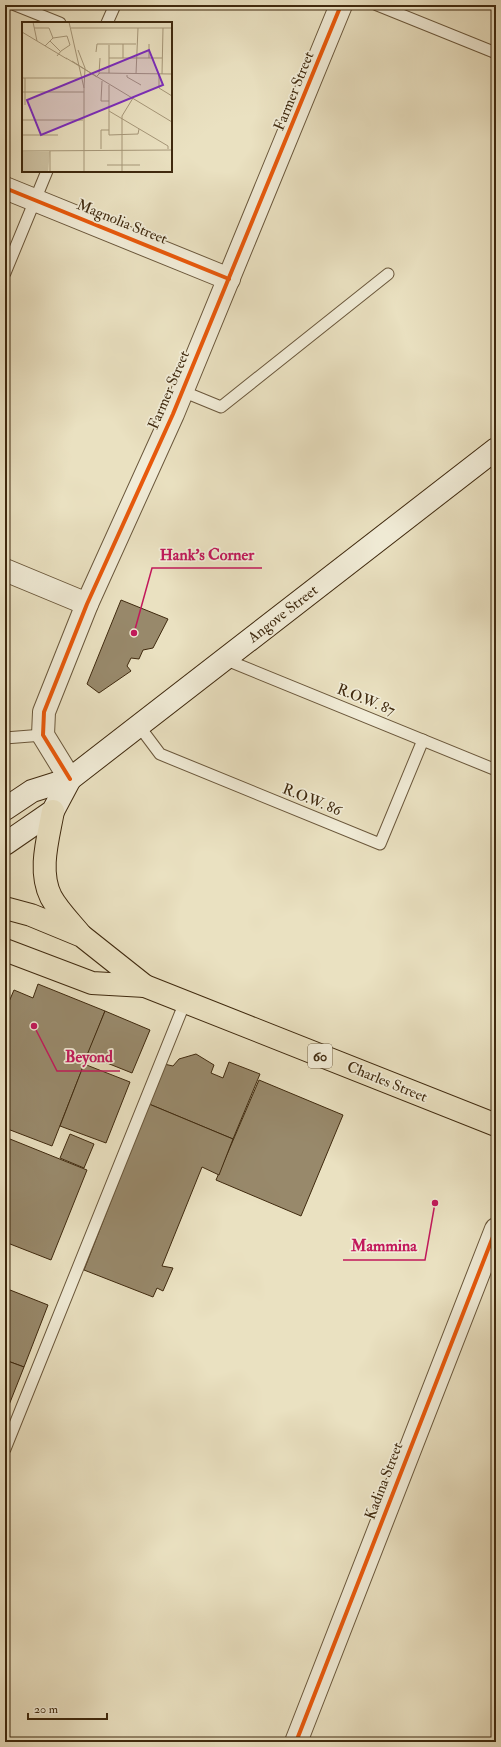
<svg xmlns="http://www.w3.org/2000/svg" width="501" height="1747" font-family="'IM FELL Double Pica',serif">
	<rect width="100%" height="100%" fill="#eae1c1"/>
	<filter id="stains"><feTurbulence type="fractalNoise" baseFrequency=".005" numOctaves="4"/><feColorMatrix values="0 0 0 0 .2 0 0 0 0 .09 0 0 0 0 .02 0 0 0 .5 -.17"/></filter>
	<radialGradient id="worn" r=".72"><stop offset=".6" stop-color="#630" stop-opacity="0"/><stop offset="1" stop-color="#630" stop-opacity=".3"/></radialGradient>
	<!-- building -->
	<g fill="#98896b" stroke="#3f290e">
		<polygon points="121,600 168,619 153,648 143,650 139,659 131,658 127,666 131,671 99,693 87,684"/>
		<polygon points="38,984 105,1011 52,1146 5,1128 5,1011 14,990 33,998"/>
		<polygon points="105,1011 150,1030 132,1073 87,1055"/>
		<polygon points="196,1054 214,1065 211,1073 223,1078 229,1062 260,1074 233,1139 149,1104 164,1064 173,1066 179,1059"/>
		<polygon points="84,1064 130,1082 106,1143 60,1126"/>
		<polygon points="259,1080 343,1115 301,1216 216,1180"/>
		<polygon points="149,1104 233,1139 219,1175 202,1167 162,1266 173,1268 163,1291 157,1288 153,1297 84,1270"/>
		<polygon points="70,1134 94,1144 84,1168 60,1158"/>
		<polygon points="5,1137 87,1170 51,1260 5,1242"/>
		<polygon points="5,1288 48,1305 24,1367 5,1360"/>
		<polygon points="5,1360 24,1367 5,1415"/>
	</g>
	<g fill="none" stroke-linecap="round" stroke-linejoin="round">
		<defs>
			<g id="service">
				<polyline points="15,5 60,23"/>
				<polyline points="377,5 496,53"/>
				<polyline points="107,23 115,5"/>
				<polyline points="5,273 47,171"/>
				<polyline points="182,391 221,407 388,274"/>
				<polyline points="224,659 496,770"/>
				<polyline points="139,726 160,754 380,844 423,740"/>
				<polyline points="5,738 43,735"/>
				<polyline points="5,1449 185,1002"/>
			</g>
			<g id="minor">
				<polyline points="5,188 229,279"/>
				<polyline points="5,570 87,604"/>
				<polyline points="70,779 43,735 44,712 87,604 173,414 341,5"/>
				<polyline points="296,1742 496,1229"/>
			</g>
			<g id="secondary">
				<polyline points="5,809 32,791 70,779 496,449"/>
				<polyline points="5,844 53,811 70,779"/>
			</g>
			<g id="trunk">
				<path d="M53 811C48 839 38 871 51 897 58 910 71 923 80 934"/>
				<polyline points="5,908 31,915 82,936 145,986 496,1125"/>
				<polyline points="5,950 92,983 145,986"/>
			</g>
		</defs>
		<!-- service casing -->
		<use href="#service" stroke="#6a573b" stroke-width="13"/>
		<!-- minor casing -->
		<use href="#minor" stroke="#6a573b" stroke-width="24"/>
		<!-- secondary casing -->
		<use href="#secondary" stroke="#3f290e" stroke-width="24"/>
		<!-- trunk casing -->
		<use href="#trunk" stroke="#3f290e" stroke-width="24"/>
		<!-- service -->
		<use href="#service" stroke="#f1ecd7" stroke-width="11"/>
		<!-- minor -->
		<use href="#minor" stroke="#f1ecd7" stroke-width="22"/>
		<!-- secondary -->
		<use href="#secondary" stroke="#f1ecd7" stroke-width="22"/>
		<!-- trunk -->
		<use href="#trunk" stroke="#eae1c1" stroke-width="22"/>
		<defs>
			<g id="cycleway">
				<polyline points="5,188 229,279"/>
				<polyline points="70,779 43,735 44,712 87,604 173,414 341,5"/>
				<polyline points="296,1742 496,1229"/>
			</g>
		</defs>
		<!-- cycleway casing -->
		<use href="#cycleway" stroke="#f1ecd7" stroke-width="6"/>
		<!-- cycleway -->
		<use href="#cycleway" stroke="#e8590c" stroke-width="4"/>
	</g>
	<g text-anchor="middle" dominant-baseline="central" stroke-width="3.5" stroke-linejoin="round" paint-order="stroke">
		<!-- shield labels -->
		<rect fill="#f1ecd7" stroke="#74644a" stroke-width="1" x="308" y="1044" width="24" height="24" rx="3"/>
		<g font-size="14" font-weight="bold" fill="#3f290e">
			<text x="320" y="1056">60</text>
		</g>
		<!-- street labels -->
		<g font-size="15" fill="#3f290e" stroke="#f1ecd7">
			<text transform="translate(294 91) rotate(-68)">Farmer Street</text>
			<text transform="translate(122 222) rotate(22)">Magnolia Street</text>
			<text transform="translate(169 390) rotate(-67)">Farmer Street</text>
			<text transform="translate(283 614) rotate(-38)">Angove Street</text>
			<text transform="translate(366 700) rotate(22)">R.O.W. 87</text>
			<text transform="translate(312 800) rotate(22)">R.O.W. 86</text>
			<text transform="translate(387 1082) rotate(22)">Charles Street</text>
			<text transform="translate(384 1481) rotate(-69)">Kadina Street</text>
		</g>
	</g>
	<!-- overview -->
	<g transform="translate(22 22)">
		<rect width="150" height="150" fill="#eae1c1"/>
		<path d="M0 130H28L26 150H0Z" fill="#cdc2a3"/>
		<path fill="none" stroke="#a69779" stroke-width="1" d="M11 0 15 19M47 0 62 66V150M12 6H27L31 16M49 6H150M0 10 45 37M28 19 38 29M101 22V36M127 22V36M23 24 31 16 45 14 48 23 39 29 35 34M56 28 63 46 62 66M74 30 75 22H114M44 36 150 100M87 36H140M50 39 75 55M87 51V23M77 52 78 36M114 52 116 6M137 52V66L150 74M140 52 141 6M105 53V55L119 63M75 54 78 51 150 52M0 56H59M80 59 79 79H87M87 63V113L116 112 117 107M0 70H62M3 83V56M87 89 146 124V127M0 98H61M0 113H36M79 127V108H87M0 129 150 128M85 143H118M28 150V129M100 150V94L111 76"/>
		<path fill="#7b2cbf" fill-opacity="0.15" stroke="#7b2cbf" stroke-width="2" d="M127 28 141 63 19 113 5 78Z"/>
		<rect width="150" height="150" fill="none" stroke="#3f290e" stroke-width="2"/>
	</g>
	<!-- callouts -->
	<path fill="none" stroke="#c2185b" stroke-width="1.5" d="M134 633L152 568H262M34 1026L57 1071H120M435 1203L425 1260H343"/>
	<g fill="#c2185b" stroke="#f1ecd7" stroke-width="1.5">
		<circle cx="134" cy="633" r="4"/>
		<circle cx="34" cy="1026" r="4"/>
		<circle cx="435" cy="1203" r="4"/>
	</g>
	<g font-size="16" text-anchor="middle" font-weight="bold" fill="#c2185b" stroke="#f1ecd7" stroke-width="3.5" stroke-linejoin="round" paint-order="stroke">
		<text x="207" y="560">Hank's Corner</text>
		<text x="89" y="1062">Beyond</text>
		<text x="384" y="1251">Mammina</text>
	</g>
	<!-- margin -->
	<rect width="501" height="1747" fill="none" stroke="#eae1c1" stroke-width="20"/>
	<rect x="6" y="6" width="489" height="1735" fill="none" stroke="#3f290e" stroke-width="2"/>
	<rect x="10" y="10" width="481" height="1727" fill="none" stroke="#3f290e"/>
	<!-- scale -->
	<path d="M28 1713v6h79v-6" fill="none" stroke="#3f290e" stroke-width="2"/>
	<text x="34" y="1713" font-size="12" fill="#3f290e" stroke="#f1ecd7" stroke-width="3" paint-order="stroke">20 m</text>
	<rect width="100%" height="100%" filter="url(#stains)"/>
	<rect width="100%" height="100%" fill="url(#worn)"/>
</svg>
